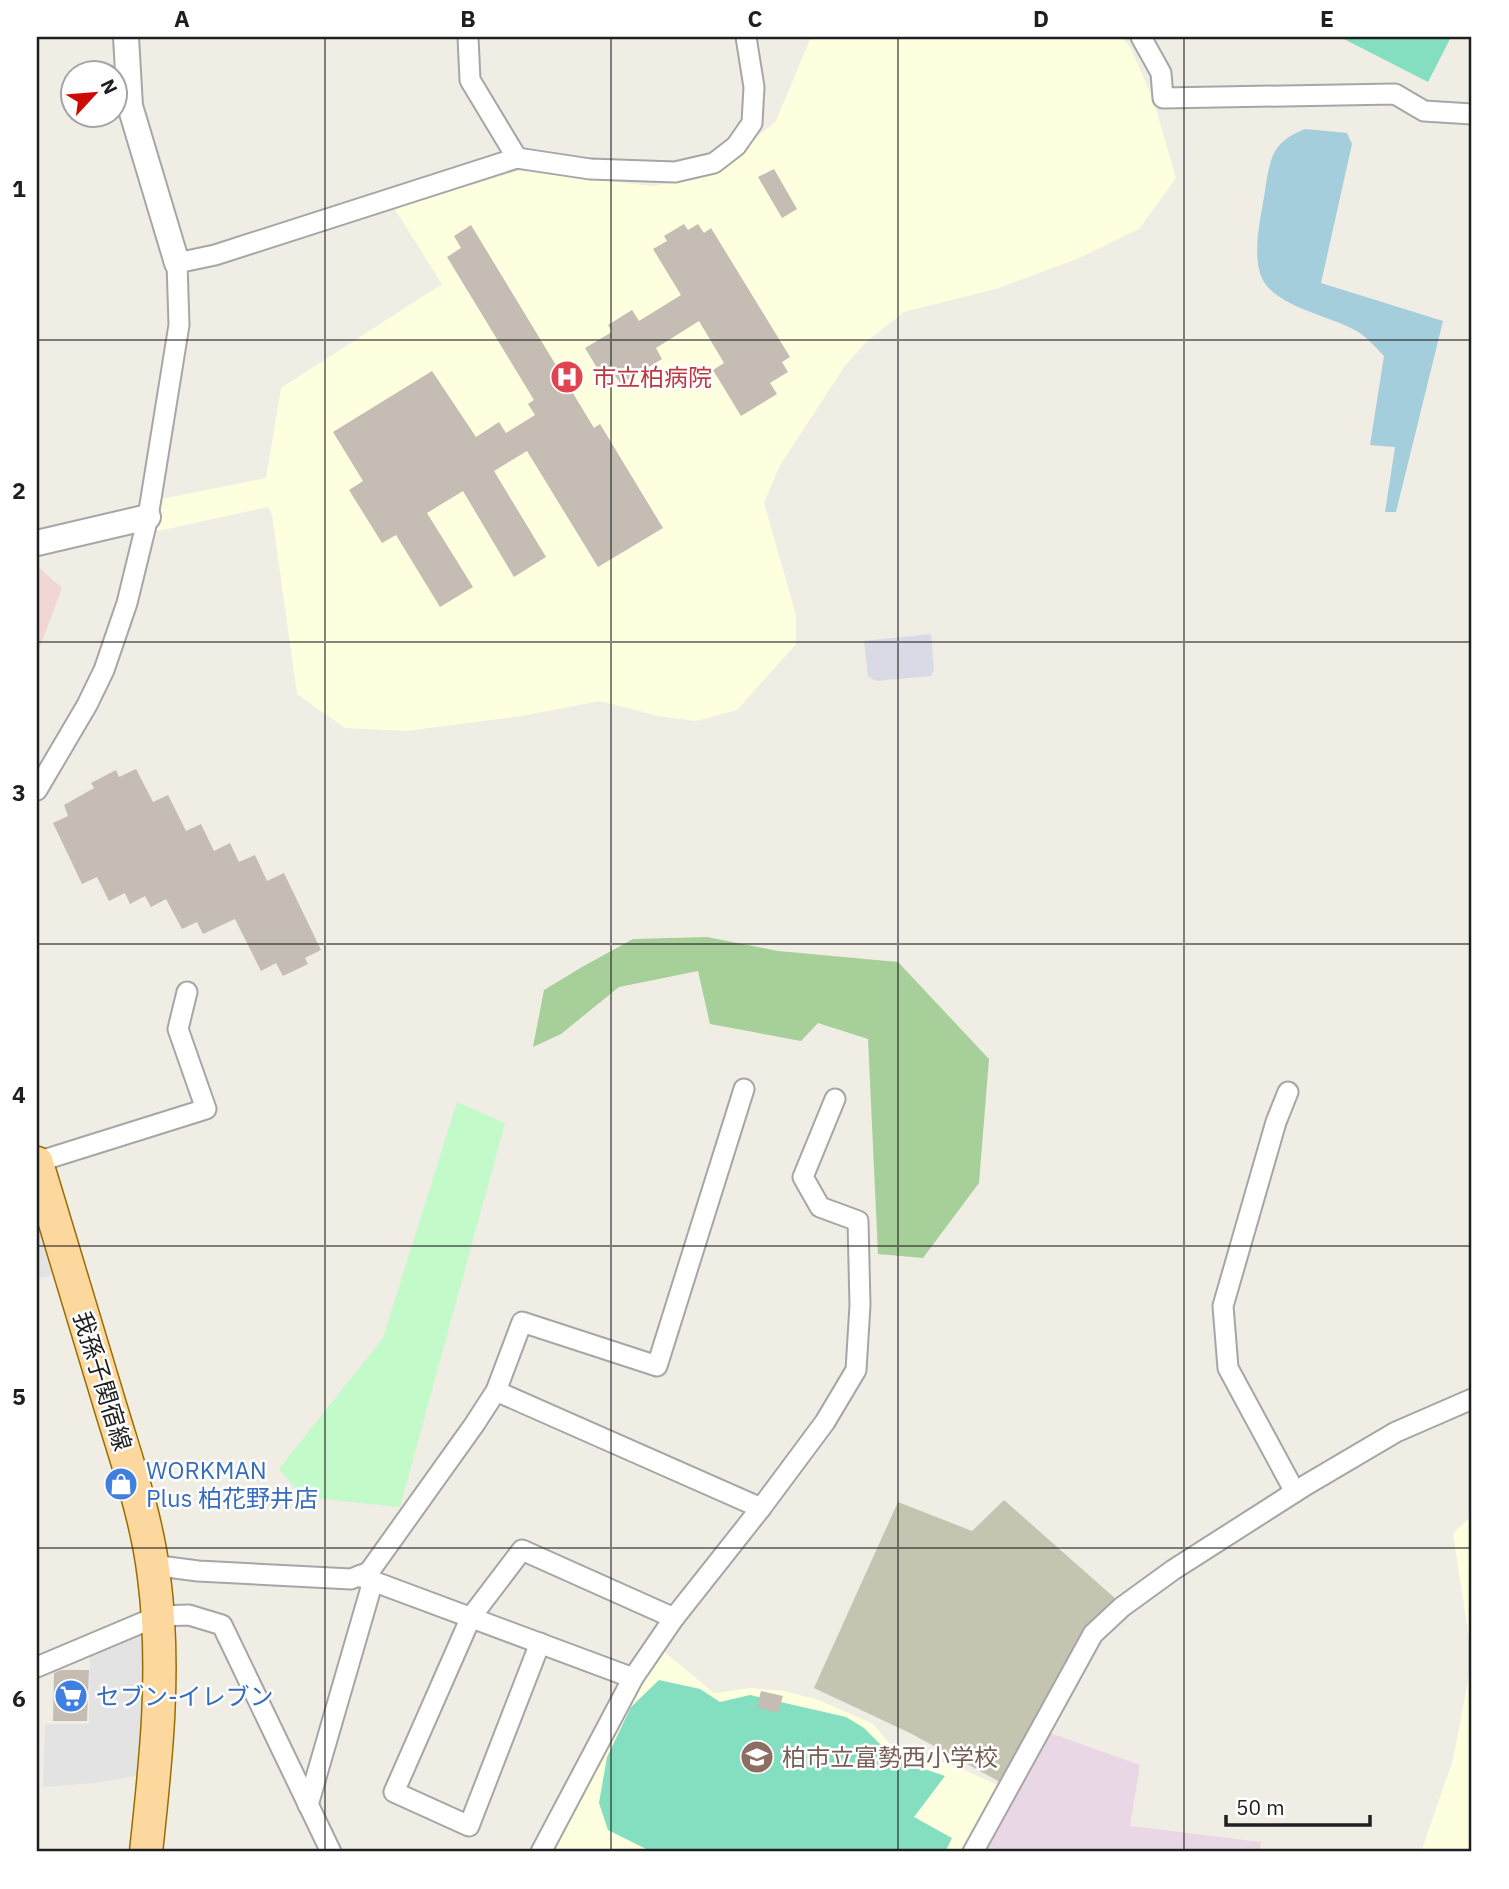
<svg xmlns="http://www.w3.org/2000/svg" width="1509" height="1889" font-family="'IBM Plex Sans','Noto Sans JP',sans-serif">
	<rect width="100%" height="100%" fill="#f0ede5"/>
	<!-- commercial -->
	<polygon fill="#f1d7d4" points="37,566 62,588 37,655"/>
	<!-- industrial -->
	<polygon fill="#e9d7e5" points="1050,1733 1140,1765 1130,1826 1261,1842 1259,1852 980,1852"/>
	<!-- education -->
	<g fill="#feffdf">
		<polygon points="811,37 1122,37 1131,49 1153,99 1176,178 1139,229 1077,259 996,289 904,312 867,341 844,367 779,467 764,503 796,615 796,644 737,710 696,721 658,716 600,701 521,716 406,731 345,728 297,694 272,515 268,507 153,532 161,499 266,478 281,388 442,284 394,208 518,171 652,186 687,180 733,158 776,121"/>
		<polygon points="1472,1516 1472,1852 1421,1852 1453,1760 1472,1659 1453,1533"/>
		<polygon points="662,1650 714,1693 752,1688 784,1691 819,1700 873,1724 896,1751 948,1763 1000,1786 959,1852 547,1852 598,1743"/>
	</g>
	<!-- construction -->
	<polygon fill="#c4c4b0" points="1004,1500 1117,1600 1002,1783 910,1733 814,1688 898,1502 972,1531"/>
	<!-- forest -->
	<polygon fill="#a7cf9a" points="707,937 778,951 898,962 989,1059 979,1183 923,1258 878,1254 868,1039 818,1023 801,1041 710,1024 698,971 619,987 561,1034 533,1047 544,990 582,967 633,939"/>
	<!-- park -->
	<polygon fill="#c2fac9" points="457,1102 505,1123 400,1507 303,1497 279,1469 383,1338"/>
	<!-- pitch -->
	<g fill="#83dfbf">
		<polygon points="1340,37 1451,37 1428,82"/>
		<polygon points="659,1680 700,1689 720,1702 750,1695 846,1717 864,1728 895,1759 945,1776 914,1817 952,1838 945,1852 652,1852 608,1830 599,1803 607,1757 631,1707"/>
	</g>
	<!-- parking -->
	<g fill="#e3e3e3">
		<polygon points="37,1208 55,1268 49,1276 37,1279"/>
		<polygon points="144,1632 145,1655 141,1775 95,1783 43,1787 45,1724 89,1724 90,1653"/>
	</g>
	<!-- plaza -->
	<polygon fill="#dad9e6" points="931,634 934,670 931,676 876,681 868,676 864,641"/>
	<!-- water -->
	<path fill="#a5cedd" d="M1305 129 1347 133 1352 144 1321 283 1443 321 1396 512H1385L1395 447 1370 445 1384 356C1377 349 1370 340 1361 334 1336 316 1274 309 1261 276 1252 252 1261 216 1265 191 1270 158 1272 142 1305 129Z"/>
	<!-- building -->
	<g fill="#c5bcb4">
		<polygon points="774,169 797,209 782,218 758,177"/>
		<polygon points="684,224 688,230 698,224 704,233 711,228 790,357 782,362 788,372 770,383 777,394 741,416 713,370 724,363 699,321 656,348 662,359 621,384 616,377 606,383 585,348 612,332 608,325 632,310 639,321 681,295 653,249 667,241 664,236"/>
		<polygon points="471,225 594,428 600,424 663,528 598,567 527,451 494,471 546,557 514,577 463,491 427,513 473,587 440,607 396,535 382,543 349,490 363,481 333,432 432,371 476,437 499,422 506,433 535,415 528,404 534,400 447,257 461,248 454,236"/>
		<polygon points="136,769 153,802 168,795 186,831 201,824 214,851 230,843 239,862 255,855 267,881 284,873 321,950 305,958 308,964 283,976 276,963 261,971 235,919 203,934 197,922 182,929 166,899 151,907 145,896 130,904 125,893 109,901 97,877 82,884 53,823 68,816 64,805 94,788 91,783 116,770 119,777"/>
		<polygon points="61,1670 89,1670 87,1721 53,1721 54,1673"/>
		<polygon points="761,1691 783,1696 778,1713 757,1707"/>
	</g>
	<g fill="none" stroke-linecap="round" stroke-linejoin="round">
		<defs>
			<g id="minor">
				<polyline points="468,37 470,80 517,158"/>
				<polyline points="1141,37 1161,73 1163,98 1395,94 1424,111 1472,114"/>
				<polyline points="37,790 87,705 104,670 127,603 148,517 179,325 177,263 215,255 517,158 590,169 675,172 714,163 736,146 752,123 754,87 746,37"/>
				<polyline points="1288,1092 1276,1122 1223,1306 1228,1368 1295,1492"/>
				<polyline points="37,1162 206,1109 178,1029 187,992"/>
				<polyline points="496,1391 522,1322 657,1366 744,1089"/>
				<polyline points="152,1565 198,1571 351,1579 369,1572 474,1425 496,1391 761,1508"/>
				<polyline points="359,1576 633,1678"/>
				<polyline points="540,1643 469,1826 394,1792 471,1617 522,1550 674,1618"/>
				<polyline points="37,1667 158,1616 189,1615 222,1625 331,1852"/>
				<polyline points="308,1805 373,1581"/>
				<polyline points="541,1852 633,1678 674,1618 761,1508 825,1422 856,1370 860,1305 858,1221 820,1207 803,1177 835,1099"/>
				<polyline points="973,1852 1093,1634 1122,1607 1173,1570 1306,1485 1396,1432 1472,1399"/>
			</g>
			<g id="tertiary">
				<polyline points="126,37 130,106 177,263"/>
				<polyline points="37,543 148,517"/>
			</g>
			<path id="primary" d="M37 1163C61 1243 85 1323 109 1402 126 1459 147 1517 154 1577 166 1669 156 1761 146 1852"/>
		</defs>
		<!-- minor casing -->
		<use href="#minor" stroke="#a6a6a6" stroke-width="23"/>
		<!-- tertiary casing -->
		<use href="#tertiary" stroke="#a6a6a6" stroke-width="28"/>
		<!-- primary casing -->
		<use href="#primary" stroke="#9a6d00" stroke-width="35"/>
		<!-- minor -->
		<use href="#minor" stroke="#fff" stroke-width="19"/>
		<!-- tertiary -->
		<use href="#tertiary" stroke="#fff" stroke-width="24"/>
		<!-- primary -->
		<use href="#primary" stroke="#fcd79e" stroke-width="32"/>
	</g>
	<!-- grid -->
	<path fill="none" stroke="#1f1f1f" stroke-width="2" stroke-opacity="0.55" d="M325 37V1852M611 37V1852M898 37V1852M1184 37V1852M37 340H1472M37 642H1472M37 944H1472M37 1246H1472M37 1548H1472"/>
	<!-- icons -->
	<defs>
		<symbol id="hospital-disc" viewBox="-11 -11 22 22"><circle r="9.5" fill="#e0444e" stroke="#fff"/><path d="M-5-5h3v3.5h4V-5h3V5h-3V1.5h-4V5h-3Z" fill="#fff"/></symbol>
		<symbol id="shop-disc" viewBox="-11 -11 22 22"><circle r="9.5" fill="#3f7fe0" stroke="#fff"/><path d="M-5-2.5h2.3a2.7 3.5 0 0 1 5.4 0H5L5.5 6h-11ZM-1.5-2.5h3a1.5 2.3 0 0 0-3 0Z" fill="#fff"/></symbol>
		<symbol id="supermarket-disc" viewBox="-11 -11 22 22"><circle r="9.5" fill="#3f7fe0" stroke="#fff"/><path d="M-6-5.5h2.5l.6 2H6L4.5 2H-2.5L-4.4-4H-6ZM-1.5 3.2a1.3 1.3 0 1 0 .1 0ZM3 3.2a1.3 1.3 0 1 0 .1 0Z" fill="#fff"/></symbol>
		<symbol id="school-disc" viewBox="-11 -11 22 22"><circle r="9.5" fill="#8d6e63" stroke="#fff"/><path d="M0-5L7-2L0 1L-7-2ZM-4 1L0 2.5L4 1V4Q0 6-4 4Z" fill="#fff"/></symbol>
	</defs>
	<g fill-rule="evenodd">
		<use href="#hospital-disc" x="548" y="358" width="38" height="38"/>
		<use href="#shop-disc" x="102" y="1465" width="38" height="38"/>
		<use href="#supermarket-disc" x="52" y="1677" width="38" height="38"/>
		<use href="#school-disc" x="738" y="1738" width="38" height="38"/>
	</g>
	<g text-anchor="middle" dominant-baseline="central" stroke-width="5" stroke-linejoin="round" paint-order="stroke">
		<!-- health labels -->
		<g font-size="24" fill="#be3a42" stroke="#fff" text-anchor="start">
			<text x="592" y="377">市立柏病院</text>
		</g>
		<!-- street labels -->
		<g font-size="24" fill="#1f1f1f" stroke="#fff">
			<text transform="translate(103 1381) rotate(73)">我孫子関宿線</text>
		</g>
		<!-- shop labels -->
		<g font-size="24" fill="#366cbe" stroke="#fff" text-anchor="start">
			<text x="146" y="1470">WORKMAN<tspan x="146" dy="28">Plus 柏花野井店</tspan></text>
			<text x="96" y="1696">セブン-イレブン</text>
		</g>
		<!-- education labels -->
		<g font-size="24" fill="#785e54" stroke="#fff" text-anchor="start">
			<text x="782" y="1757">柏市立富勢西小学校</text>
		</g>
	</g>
	<!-- border -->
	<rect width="1509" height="1889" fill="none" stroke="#ffffff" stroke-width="77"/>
	<!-- north arrow -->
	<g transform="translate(94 94) rotate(64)"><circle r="33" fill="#ffffff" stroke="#a5a5a5" stroke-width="2"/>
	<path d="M0-5L12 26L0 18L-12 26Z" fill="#ce0900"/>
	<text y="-10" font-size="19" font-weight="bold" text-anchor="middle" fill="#1f1f1f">N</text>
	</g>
	<!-- scale -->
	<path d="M1226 1815v10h144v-10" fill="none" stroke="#1f1f1f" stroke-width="3.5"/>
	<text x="1236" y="1815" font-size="21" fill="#1f1f1f" stroke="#ffffff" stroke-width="5" paint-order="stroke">50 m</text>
	<rect x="38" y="38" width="1432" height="1812" fill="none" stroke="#1f1f1f" stroke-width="2.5"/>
	<g font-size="23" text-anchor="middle" font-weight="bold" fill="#1f1f1f">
		<text x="182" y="27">A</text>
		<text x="468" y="27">B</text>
		<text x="755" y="27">C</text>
		<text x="1041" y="27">D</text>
		<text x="1327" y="27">E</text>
		<text x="19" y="197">1</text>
		<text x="19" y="499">2</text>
		<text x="19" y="801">3</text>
		<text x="19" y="1103">4</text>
		<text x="19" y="1405">5</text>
		<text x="19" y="1707">6</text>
	</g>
</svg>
